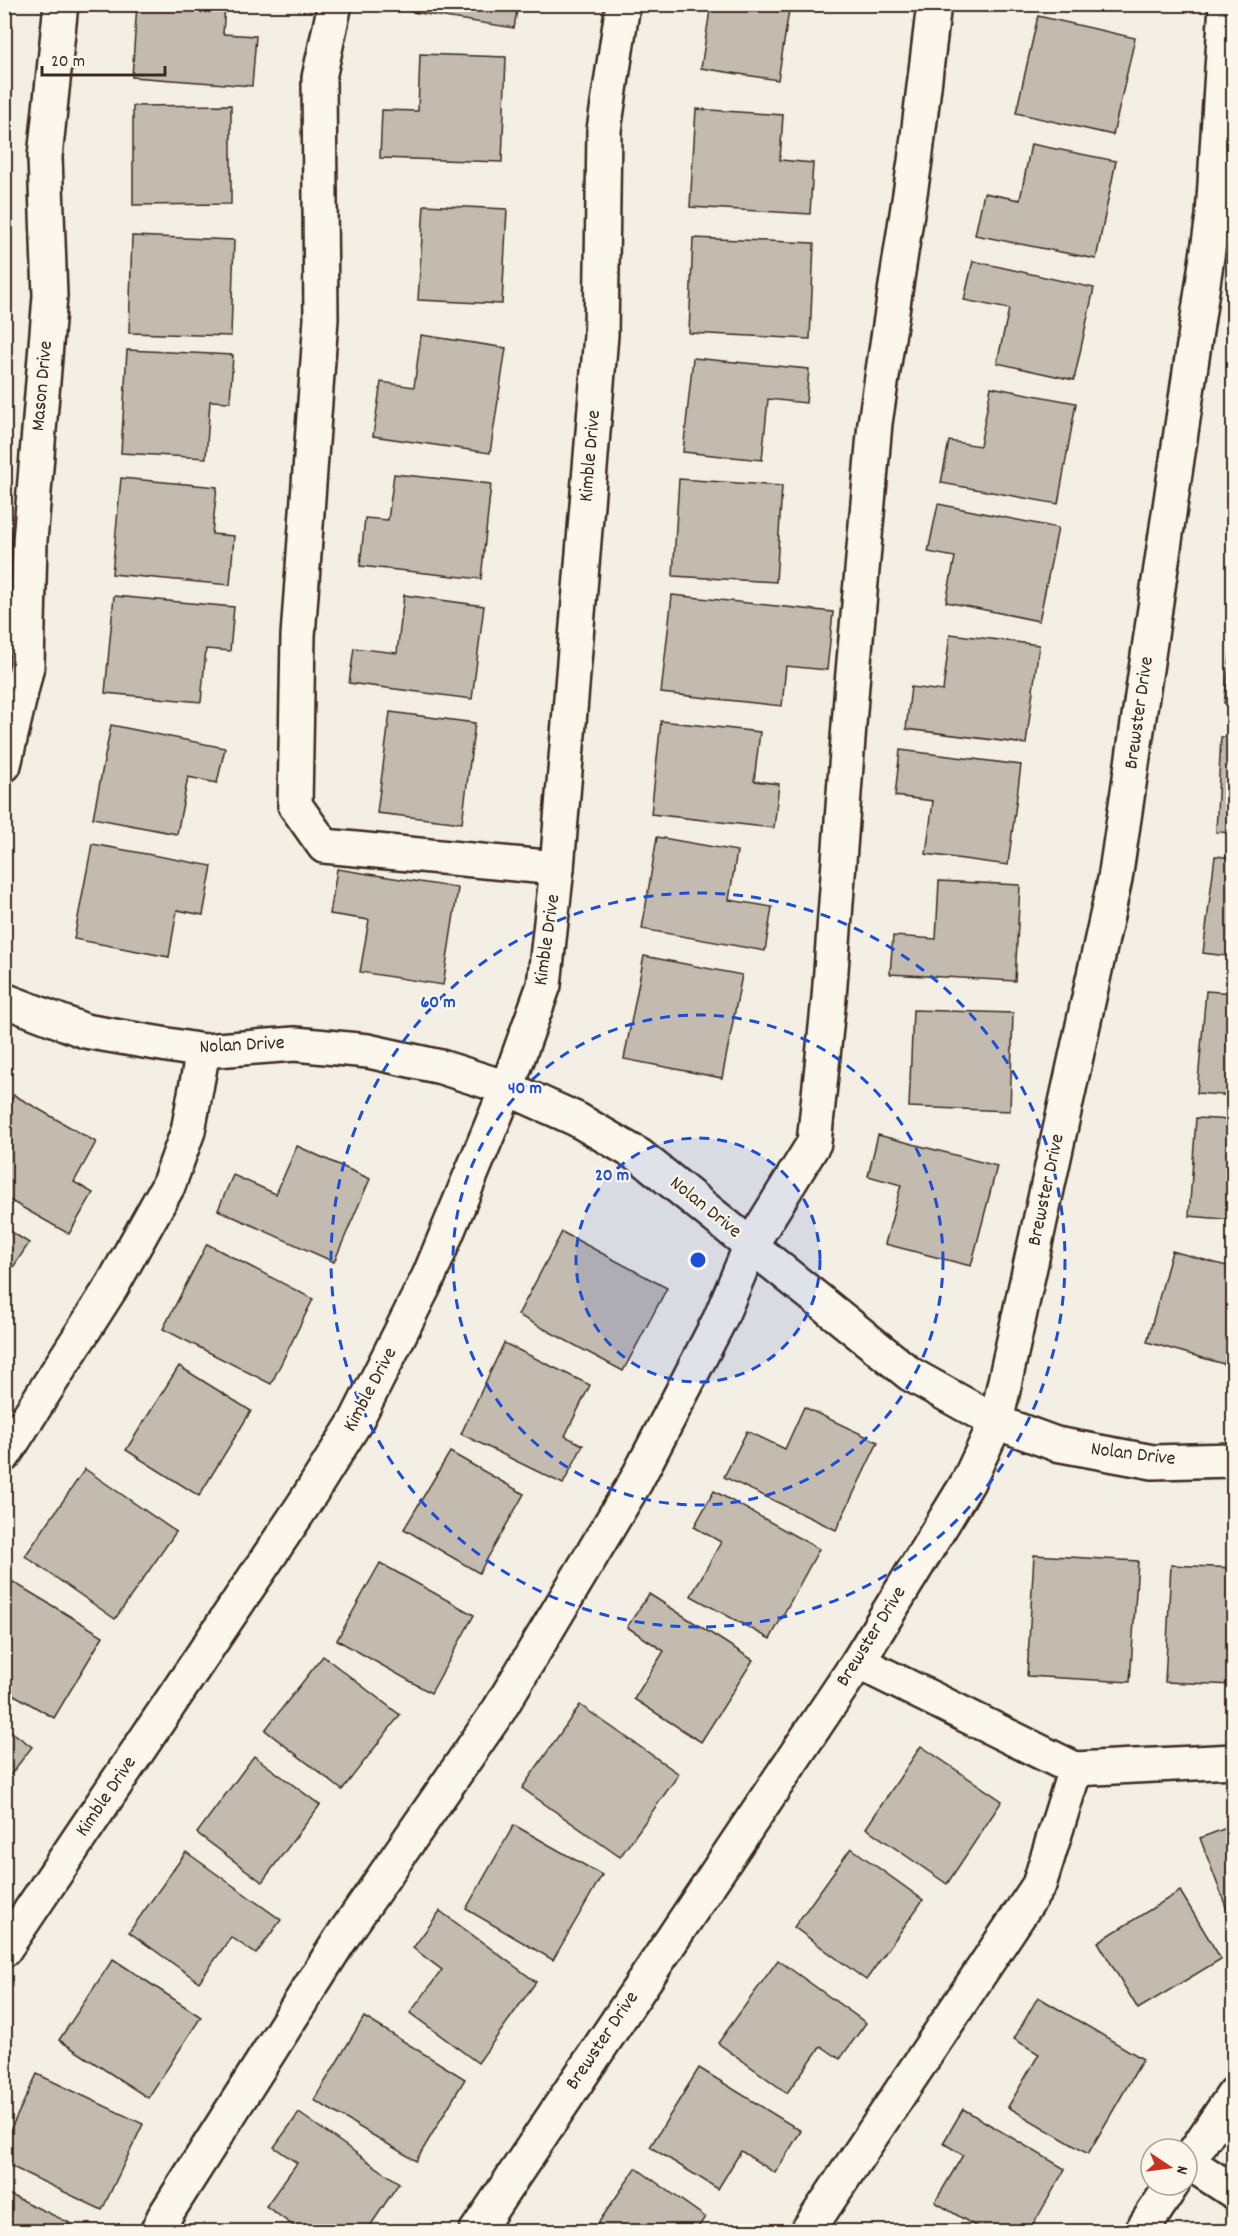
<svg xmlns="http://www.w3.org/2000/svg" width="1238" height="2236" font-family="Dekko,sans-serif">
	<rect width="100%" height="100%" fill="#f3efe4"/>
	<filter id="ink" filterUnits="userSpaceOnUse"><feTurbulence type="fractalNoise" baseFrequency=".0167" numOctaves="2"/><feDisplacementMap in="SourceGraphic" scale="12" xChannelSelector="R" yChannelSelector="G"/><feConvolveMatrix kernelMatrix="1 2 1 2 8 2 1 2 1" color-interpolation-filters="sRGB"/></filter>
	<g filter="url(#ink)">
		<!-- building -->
		<g fill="#c3bbb0" stroke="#3b2a1e" stroke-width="1.5">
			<polygon points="137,4 225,4 223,34 256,36 252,86 132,77"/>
			<polygon points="394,4 518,4 514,28 394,9"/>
			<polygon points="711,4 790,4 778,80 701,68"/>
			<polygon points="1038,16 1135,38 1113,135 1016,113"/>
			<polygon points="420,54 506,57 502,162 380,158 382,110 418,111"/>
			<polygon points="231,105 231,204 133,205 133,106"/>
			<polygon points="696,109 783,115 780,160 813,163 810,214 690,207"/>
			<polygon points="1031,144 1116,161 1096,259 975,235 984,193 1020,200"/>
			<polygon points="424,205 507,209 502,304 418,300"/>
			<polygon points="132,236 234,240 231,336 129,333"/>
			<polygon points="693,238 814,243 810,339 689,333"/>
			<polygon points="973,261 1094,288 1074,380 997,363 1009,309 964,300"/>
			<polygon points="421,335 506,348 490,453 373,436 381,382 414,387"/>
			<polygon points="127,350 233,355 230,402 210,401 206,458 121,453"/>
			<polygon points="693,358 809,369 806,403 768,399 762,460 683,452"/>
			<polygon points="991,387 1076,403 1058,504 941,483 949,441 980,446"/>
			<polygon points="394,474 491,484 481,579 360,566 365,518 388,520"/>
			<polygon points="121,478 217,487 212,534 234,536 230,585 112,574"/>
			<polygon points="679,479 782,486 776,582 673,576"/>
			<polygon points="938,504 1058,528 1039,621 946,602 955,557 928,552"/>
			<polygon points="404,595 484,606 472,699 349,683 354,648 397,653"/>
			<polygon points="672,595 833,612 827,670 786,666 782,706 661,693"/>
			<polygon points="114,596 234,607 230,651 206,649 201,702 105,693"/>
			<polygon points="1234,628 1234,704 1224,703"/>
			<polygon points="950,634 1039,645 1026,744 906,729 911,687 943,691"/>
			<polygon points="390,712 475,723 462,823 377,813"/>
			<polygon points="661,721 760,732 754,781 779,784 774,828 651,814"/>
			<polygon points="111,725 225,748 217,783 188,777 177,834 93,818"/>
			<polygon points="1221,737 1234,737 1234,833 1216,832"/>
			<polygon points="900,750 1021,765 1008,865 926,854 933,801 895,796"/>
			<polygon points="657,837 737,851 729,900 772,907 765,951 642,929"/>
			<polygon points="92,844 212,866 203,915 177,910 169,957 74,939"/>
			<polygon points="1215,856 1234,858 1234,957 1203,953"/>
			<polygon points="337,869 458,888 443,985 360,972 369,920 330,914"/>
			<polygon points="939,881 1020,885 1015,981 890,974 893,936 936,939"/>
			<polygon points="644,956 742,975 722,1078 624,1059"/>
			<polygon points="1206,991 1234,993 1234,1096 1197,1093"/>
			<polygon points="913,1010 1013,1013 1010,1111 909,1107"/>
			<polygon points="14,1095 96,1142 74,1182 93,1193 69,1234 4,1197 4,1112"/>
			<polygon points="1196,1118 1234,1120 1234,1220 1189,1216"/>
			<polygon points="878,1135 997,1166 971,1266 885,1244 901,1185 868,1176"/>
			<polygon points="297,1146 370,1179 334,1262 218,1210 233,1175 276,1194"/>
			<polygon points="4,1227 29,1243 4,1281"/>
			<polygon points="562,1232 667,1288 623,1371 518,1315"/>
			<polygon points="207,1244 313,1299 271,1384 163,1329"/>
			<polygon points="1172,1251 1234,1268 1234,1330 1224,1364 1147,1342"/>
			<polygon points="504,1343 590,1385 565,1436 583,1445 563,1484 461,1434"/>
			<polygon points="179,1366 251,1411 199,1496 126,1450"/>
			<polygon points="804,1407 878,1442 836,1530 724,1477 747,1431 785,1449"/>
			<polygon points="450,1452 524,1494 479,1573 404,1529"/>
			<polygon points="85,1469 176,1532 115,1619 25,1556"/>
			<polygon points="714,1491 819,1549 770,1639 691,1596 721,1542 694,1527"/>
			<polygon points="1034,1555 1138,1561 1130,1682 1027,1676"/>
			<polygon points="380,1563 474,1615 431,1693 337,1640"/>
			<polygon points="1171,1565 1234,1568 1234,1685 1165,1682"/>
			<polygon points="8,1579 103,1636 54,1718 4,1689 4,1585"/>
			<polygon points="649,1594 753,1660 701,1742 634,1699 664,1651 627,1627"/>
			<polygon points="323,1656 400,1715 342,1790 265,1730"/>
			<polygon points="580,1705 679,1774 620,1857 522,1788"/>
			<polygon points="4,1726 32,1747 4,1783"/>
			<polygon points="921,1746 1002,1801 947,1884 866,1828"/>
			<polygon points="254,1756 320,1805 262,1882 197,1833"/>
			<polygon points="514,1825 602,1875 553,1960 466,1909"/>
			<polygon points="1234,1825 1234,1928 1200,1838"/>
			<polygon points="851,1848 923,1900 866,1980 794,1927"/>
			<polygon points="186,1852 281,1920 256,1954 231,1937 199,1982 129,1932"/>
			<polygon points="1180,1891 1221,1959 1138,2009 1098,1942"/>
			<polygon points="440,1911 536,1982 478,2063 410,2013 442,1970 413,1948"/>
			<polygon points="113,1959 201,2017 148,2098 59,2040"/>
			<polygon points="778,1960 866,2023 840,2059 821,2046 787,2093 718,2043"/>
			<polygon points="1038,1997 1143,2059 1088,2154 1008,2107 1039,2054 1014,2039"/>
			<polygon points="364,2017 465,2079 416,2161 314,2100"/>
			<polygon points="699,2068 801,2131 775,2173 741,2151 718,2189 650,2147"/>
			<polygon points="37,2074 143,2124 102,2210 4,2163 4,2143"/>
			<polygon points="963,2109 1065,2169 1029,2232 985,2232 935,2202 963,2155 943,2143"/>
			<polygon points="299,2113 399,2183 366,2232 302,2232 266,2206 297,2163 274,2147"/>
			<polygon points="636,2168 705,2217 695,2232 592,2232"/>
			<polygon points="4,2192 70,2223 66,2232 4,2232"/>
			<polygon points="909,2224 921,2232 905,2232"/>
		</g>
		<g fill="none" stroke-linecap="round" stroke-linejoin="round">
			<defs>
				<g id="minor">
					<polyline points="335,4 319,78 321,319 298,636 295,805 324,846 557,868"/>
					<polyline points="4,765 27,666 30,541 50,296 45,157 61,4"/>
					<polyline points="4,1000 85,1031 203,1051 295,1044 368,1051 441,1067 507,1088 576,1119 640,1156 910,1374 996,1422 1056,1444 1153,1462 1234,1460"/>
					<polyline points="4,1455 112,1286 168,1186 188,1131 203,1051"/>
					<polyline points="1075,1769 1234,1761"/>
					<polyline points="4,1950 304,1504 356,1421 429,1276 507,1088 544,985 557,868 601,335 604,130 623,4"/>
					<polyline points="1188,2162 1234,2192"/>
					<polyline points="1187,2163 1234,2094"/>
					<polyline points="157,2232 164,2217 340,1940 499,1710 636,1481 720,1319 751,1245 814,1143 829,998 852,684 875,423 915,161 934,4"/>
					<polyline points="476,2232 858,1662 968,1482 996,1422 1115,879 1213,216 1226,4"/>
					<polyline points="807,2232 1039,1885 1075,1769 858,1662"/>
					<polyline points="1141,2232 1172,2185"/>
				</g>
			</defs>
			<!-- minor casing -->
			<use href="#minor" stroke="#3b2a1e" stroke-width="38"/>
			<!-- minor -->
			<use href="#minor" stroke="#fbf7ec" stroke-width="33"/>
		</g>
	</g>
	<!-- distance rings -->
	<circle cx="698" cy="1260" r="122" fill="#1d4ed8" fill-opacity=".12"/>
	<g fill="none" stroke="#1d4ed8" stroke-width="3" stroke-dasharray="10 8">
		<circle cx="698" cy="1260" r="122"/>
		<circle cx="698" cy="1260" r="245"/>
		<circle cx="698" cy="1260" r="367"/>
	</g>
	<g text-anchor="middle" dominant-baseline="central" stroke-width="4.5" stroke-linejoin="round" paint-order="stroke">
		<!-- street labels -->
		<g font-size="20" fill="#3b2a1e" stroke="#fbf7ec">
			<text transform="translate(43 386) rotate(-85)">Mason Drive</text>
			<text transform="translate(591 456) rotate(-85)">Kimble Drive</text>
			<text transform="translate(1140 713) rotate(-82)">Brewster Drive</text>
			<text transform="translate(548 940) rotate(-82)">Kimble Drive</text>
			<text transform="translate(242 1046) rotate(-3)">Nolan Drive</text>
			<text transform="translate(1047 1190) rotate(-78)">Brewster Drive</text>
			<text transform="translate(705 1208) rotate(39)">Nolan Drive</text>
			<text transform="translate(371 1390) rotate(-62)">Kimble Drive</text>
			<text transform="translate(1133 1455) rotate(7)">Nolan Drive</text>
			<text transform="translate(872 1637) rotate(-58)">Brewster Drive</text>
			<text transform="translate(107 1797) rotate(-56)">Kimble Drive</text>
			<text transform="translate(603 2041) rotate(-56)">Brewster Drive</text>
		</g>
	</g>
	<circle cx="698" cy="1260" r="9" fill="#1d4ed8" stroke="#fbf7ec" stroke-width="3"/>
	<g font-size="18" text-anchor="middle" font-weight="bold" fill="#1d4ed8" stroke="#fbf7ec" stroke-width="4.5" stroke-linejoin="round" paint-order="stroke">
		<text x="438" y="1007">60 m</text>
		<text x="525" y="1093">40 m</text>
		<text x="612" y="1180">20 m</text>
	</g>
	<!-- margin -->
	<rect width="1238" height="2236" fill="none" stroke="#fbf7ec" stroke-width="24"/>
	<rect x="12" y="12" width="1214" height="2212" fill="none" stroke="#3b2a1e" stroke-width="2" filter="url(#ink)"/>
	<!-- north arrow -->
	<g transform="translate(1169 2167) rotate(103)"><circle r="28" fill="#fbf7ec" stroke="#aea59a" stroke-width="1.5"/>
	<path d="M0-4.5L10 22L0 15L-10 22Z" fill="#c8321e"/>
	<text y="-9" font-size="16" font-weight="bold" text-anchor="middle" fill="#3b2a1e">N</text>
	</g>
	<!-- scale -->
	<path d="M42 66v9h123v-9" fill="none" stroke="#3b2a1e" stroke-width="3"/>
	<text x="51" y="66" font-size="18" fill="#3b2a1e" stroke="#fbf7ec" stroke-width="4.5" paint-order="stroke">20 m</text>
</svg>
